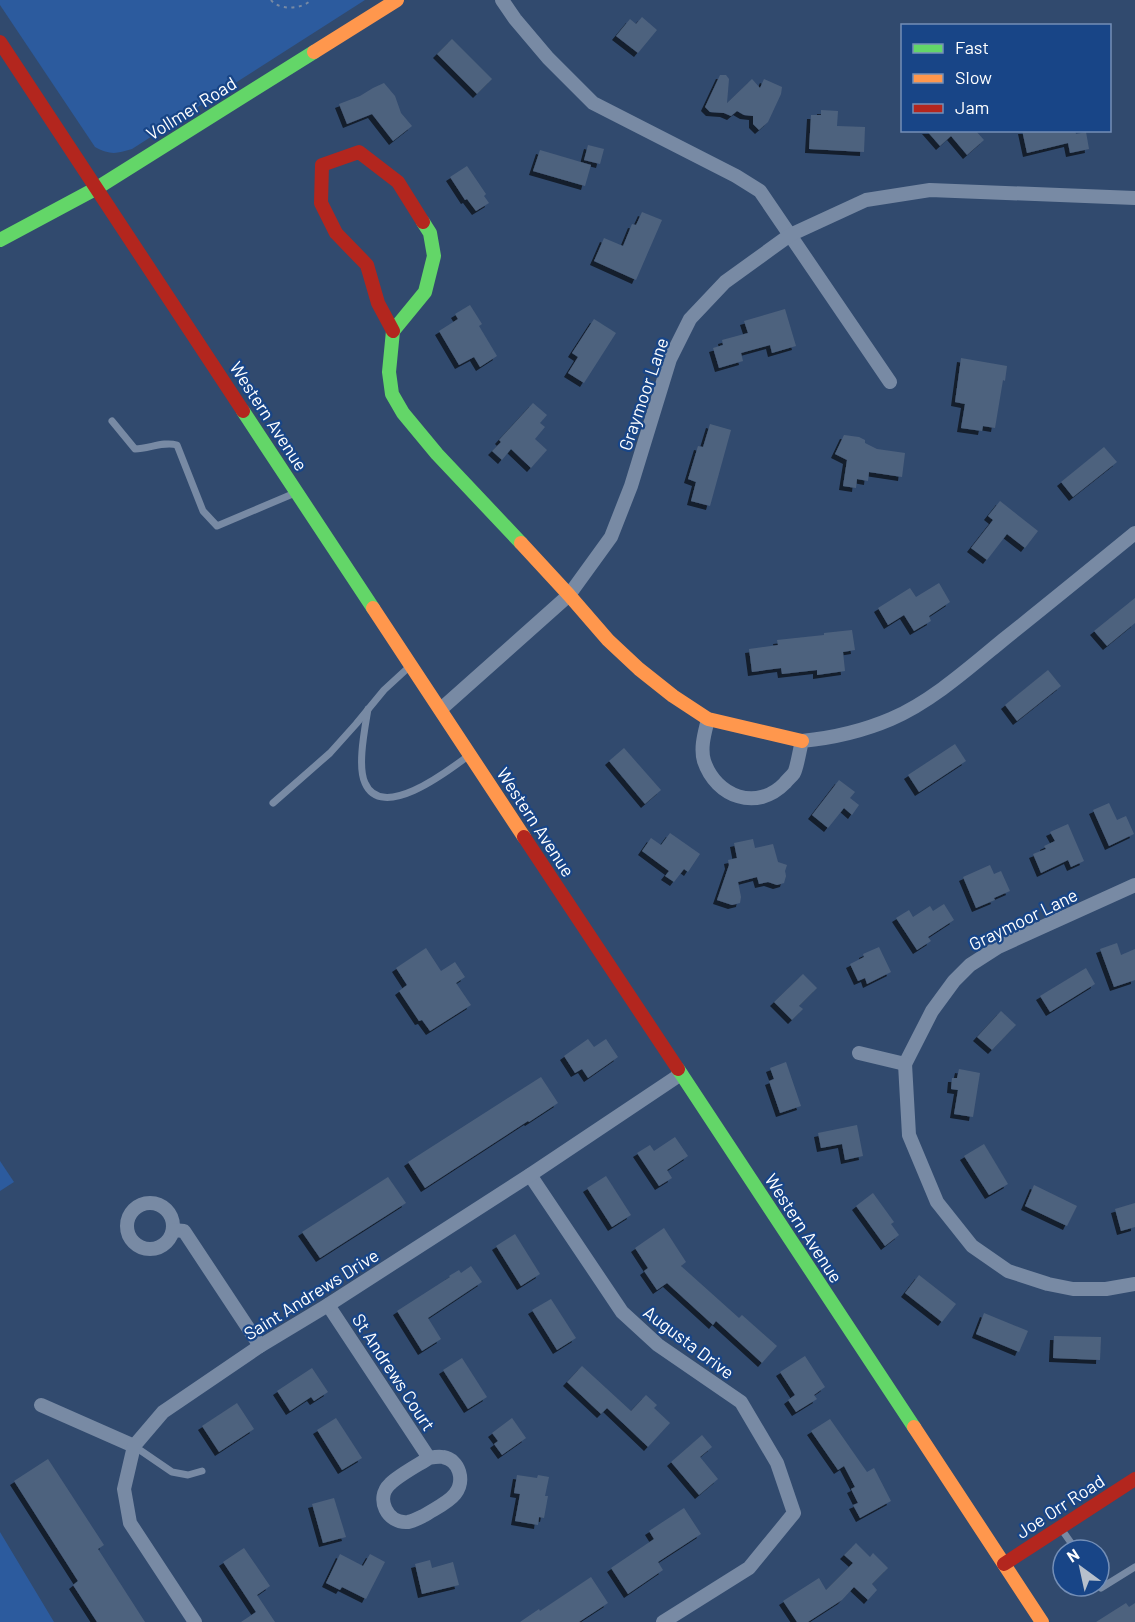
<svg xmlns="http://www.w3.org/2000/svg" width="1135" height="1622" font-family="Barlow,sans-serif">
	<defs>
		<filter id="shadow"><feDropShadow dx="-4" dy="4" stdDeviation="0" flood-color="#0009"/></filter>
	</defs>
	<rect width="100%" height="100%" fill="#314a6e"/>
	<!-- green -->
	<g fill="#2c5b9e">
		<path d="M0 0H365L132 149C116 154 110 155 95 147L0 5Z"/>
		<polygon points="0,1161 14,1182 0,1191"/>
		<polygon points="0,1532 54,1622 0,1622"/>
	</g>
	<!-- building -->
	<g fill="#4e627e" filter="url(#shadow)">
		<polygon points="642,17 657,30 638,53 616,36 630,19 636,24"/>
		<polygon points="452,39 492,79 477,94 437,54"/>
		<polygon points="720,75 726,75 729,79 727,103 752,79 760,88 764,79 782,87 781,94 768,122 759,130 753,124 753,116 744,115 737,111 731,116 724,113 710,112 705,107"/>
		<polygon points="384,83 395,96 401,113 412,126 393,141 372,114 347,124 339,104 360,96 373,88"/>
		<polygon points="821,110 838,111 837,126 865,127 864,152 809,149 811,115 821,115"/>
		<polygon points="926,130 975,130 984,140 967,155 951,136 940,146"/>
		<polygon points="1022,130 1075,130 1076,134 1086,132 1089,149 1070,153 1068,143 1027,153"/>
		<polygon points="588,145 604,149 600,164 584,160"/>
		<polygon points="540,150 591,165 585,186 533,171"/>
		<polygon points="467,166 486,194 484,196 489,203 476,211 467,199 465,200 450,177"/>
		<polygon points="642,212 662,220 636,280 594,261 604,238 623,246 632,224 636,225"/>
		<polygon points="470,305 482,324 479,326 497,356 480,367 474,357 459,365 439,331 458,319 455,314"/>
		<polygon points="785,309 796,346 772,353 770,345 741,353 743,361 719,368 713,348 723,345 722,340 748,333 744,321"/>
		<polygon points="594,319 616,333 584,383 568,373 578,357 572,353"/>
		<polygon points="961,358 1007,366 1005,381 1003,380 995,428 983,426 982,431 961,428 965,404 955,402"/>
		<polygon points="533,403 547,415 540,423 545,427 535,439 547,450 531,468 511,449 502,460 492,451 501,442 499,440"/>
		<polygon points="710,424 731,430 710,506 691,501 696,482 688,479 698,446 703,447"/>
		<polygon points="844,435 859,437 865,440 865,443 877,449 905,453 902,477 869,472 868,481 857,479 856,488 843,486 847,460 835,454"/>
		<polygon points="1104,447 1117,462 1073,497 1061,482"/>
		<polygon points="1000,501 1038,531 1025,548 1007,534 987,560 971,548 993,520 988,516"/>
		<polygon points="939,583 950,602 929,616 931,621 914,631 904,615 888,625 878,608 910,588 916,597"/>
		<polygon points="1135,598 1135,623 1107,646 1094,631"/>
		<polygon points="852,630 855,650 843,652 845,671 817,675 817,670 782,674 781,668 752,672 749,649 778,645 777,640 824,635 824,633"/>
		<polygon points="1048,670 1061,686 1017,721 1005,705"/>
		<polygon points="955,744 966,761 919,792 908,775"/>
		<polygon points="624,748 661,790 645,804 609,761"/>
		<polygon points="839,780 855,792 850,798 859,805 852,815 844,808 828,828 812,815"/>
		<polygon points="1109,803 1117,820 1126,816 1134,834 1109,846 1093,810"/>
		<polygon points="1068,824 1084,861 1071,867 1068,860 1041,873 1033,854 1046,849 1044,846 1055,841 1050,832"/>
		<polygon points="670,833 700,854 688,872 684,869 674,882 665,876 669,871 642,851 651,838 661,845"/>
		<polygon points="753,839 755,848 773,844 778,862 787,865 785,871 786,876 784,883 777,885 768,882 759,884 757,877 738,882 741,897 740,903 732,905 717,900 729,865 728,860 737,858 734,843"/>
		<polygon points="990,865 994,874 1001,871 1010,891 994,898 995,900 976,908 963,877"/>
		<polygon points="944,904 954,920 928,937 931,941 917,950 896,918 909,910 913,917 930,906 933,911"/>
		<polygon points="1117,943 1121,955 1135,949 1135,980 1114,987 1100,949"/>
		<polygon points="879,947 891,972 867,984 865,978 858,981 850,964 864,957 863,954"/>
		<polygon points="426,948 441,971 455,962 465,977 456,983 471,1005 430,1031 422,1020 419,1021 399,991 407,985 396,968"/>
		<polygon points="1086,968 1095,984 1050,1012 1040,996"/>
		<polygon points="803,974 817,988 799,1006 803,1009 792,1020 774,1002"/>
		<polygon points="1001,1011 1016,1025 992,1050 977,1037"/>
		<polygon points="588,1039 594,1047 606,1039 618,1057 588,1078 582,1069 575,1073 564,1056"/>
		<polygon points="786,1062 801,1106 780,1113 769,1081 774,1079 770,1068"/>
		<polygon points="959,1069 980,1073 973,1117 954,1114 958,1090 951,1089 952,1078 957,1078"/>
		<polygon points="541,1077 558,1103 529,1122 528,1121 425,1188 408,1162"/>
		<polygon points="857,1125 863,1156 845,1160 842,1144 821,1148 818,1133"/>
		<polygon points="675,1137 688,1156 667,1170 672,1178 659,1186 637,1153 650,1145 654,1151"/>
		<polygon points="984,1144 1008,1184 989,1195 964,1156"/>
		<polygon points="606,1176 631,1215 612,1227 587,1188"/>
		<polygon points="388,1177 406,1203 320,1258 302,1232"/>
		<polygon points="1034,1185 1077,1206 1067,1226 1025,1206"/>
		<polygon points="873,1193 894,1222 891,1224 899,1235 885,1246 856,1206"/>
		<polygon points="1135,1203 1135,1227 1121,1231 1115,1209"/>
		<polygon points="664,1228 686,1262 681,1266 739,1318 742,1315 777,1346 762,1363 716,1321 713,1325 667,1283 657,1290 644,1271 648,1268 635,1248"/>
		<polygon points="515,1234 540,1274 521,1286 496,1246"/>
		<polygon points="471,1266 482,1282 428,1318 441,1339 422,1351 397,1311 450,1277 449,1276 459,1270 461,1273"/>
		<polygon points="919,1275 956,1304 942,1322 905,1293"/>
		<polygon points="551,1299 576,1338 557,1350 532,1310"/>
		<polygon points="984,1313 1028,1331 1019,1352 976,1334"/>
		<polygon points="1054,1336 1101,1337 1100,1360 1053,1358"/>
		<polygon points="805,1356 825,1387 814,1395 817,1399 796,1412 788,1400 795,1395 780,1372"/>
		<polygon points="462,1358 487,1397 468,1409 443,1370"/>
		<polygon points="582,1366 631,1411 646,1395 657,1405 654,1408 670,1423 648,1447 607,1408 601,1414 567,1382"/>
		<polygon points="312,1368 328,1392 314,1401 311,1397 290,1411 277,1391"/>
		<polygon points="237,1403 254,1429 219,1452 202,1426"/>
		<polygon points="336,1418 362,1458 342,1470 317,1430"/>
		<polygon points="512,1418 526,1438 502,1455 494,1444 498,1441 492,1433"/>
		<polygon points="830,1419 867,1472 874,1468 891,1501 860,1518 853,1505 858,1503 851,1489 855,1487 844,1466 838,1470 811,1431"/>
		<polygon points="702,1435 712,1447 700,1457 718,1479 699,1495 671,1462"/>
		<polygon points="48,1459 104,1545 98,1549 145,1622 97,1622 73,1585 78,1581 14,1481"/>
		<polygon points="517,1475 537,1478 538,1475 549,1477 545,1496 548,1496 544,1518 539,1517 538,1525 515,1521 520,1494 514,1493"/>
		<polygon points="334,1498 346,1537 323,1543 312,1504"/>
		<polygon points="684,1508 701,1534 658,1562 663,1570 628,1594 611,1568 654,1539 649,1531"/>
		<polygon points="856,1543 870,1557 873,1553 888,1568 872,1584 877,1590 868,1600 854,1587 842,1600 808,1622 797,1622 783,1601 819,1578 826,1590 853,1563 844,1555"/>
		<polygon points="244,1548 270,1586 257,1595 275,1622 241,1622 256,1612 223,1562"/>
		<polygon points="340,1554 363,1566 370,1554 385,1562 366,1599 342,1587 340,1590 326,1583"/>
		<polygon points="430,1560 432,1568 453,1562 459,1585 422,1594 415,1564"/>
		<polygon points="591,1577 608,1603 579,1622 520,1622 539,1609 540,1611"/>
		<polygon points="1126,1603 1129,1607 1135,1603 1135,1622 1096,1622"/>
	</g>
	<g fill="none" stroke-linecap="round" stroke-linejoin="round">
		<!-- path -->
		<path stroke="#788aa4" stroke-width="2" stroke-dasharray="3 4.5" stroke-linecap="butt" d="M271 0C279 11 303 9 311 0"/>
		<!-- lane -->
		<g stroke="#788aa4" stroke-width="7">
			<path d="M112 421 135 449C149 449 163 441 177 445L203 511 217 526 295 493"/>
			<path d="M368 709C365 728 357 766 365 783 382 822 448 771 468 756"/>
			<polyline points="273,803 330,753 356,724 384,690 409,667"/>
			<polyline points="134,1446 172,1472 188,1475 202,1471"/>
			<polyline points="1062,1530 1076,1550"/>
			<polyline points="1099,1585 1101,1588 1135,1567"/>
		</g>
		<!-- street -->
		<g stroke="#788aa4" stroke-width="14">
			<polyline points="502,0 515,19 548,58 593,103 736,176 760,191 890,382"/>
			<polyline points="441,709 569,595 611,537 631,486 670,359 690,319 725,282 790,235 866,200 930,190 1135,198"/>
			<path d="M708 719C705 732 700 747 704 761 716 797 757 812 785 783 787 780 792 776 794 773 797 768 800 748 802 741 832 738 863 731 891 719 931 702 969 668 1003 640 1047 605 1091 569 1135 533"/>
			<polyline points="859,1053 905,1064 932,1011 954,981 970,965 998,947 1135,885"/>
			<polyline points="905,1064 909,1135 937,1202 972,1246 1008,1271 1048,1284 1073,1289 1106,1289 1135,1284"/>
			<polyline points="530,1175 622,1312 658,1345 741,1402 777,1463 794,1513 749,1568 663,1622"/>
			<circle cx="150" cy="1226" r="23"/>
			<polyline points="173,1230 184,1231 260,1346"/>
			<path d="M328 1305 429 1458C434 1457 438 1456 443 1457 460 1460 465 1481 455 1494 448 1503 434 1509 425 1515 419 1518 414 1521 408 1522 387 1524 375 1498 390 1484 399 1475 418 1465 429 1458"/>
			<polyline points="41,1405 134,1446"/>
			<polyline points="195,1622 130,1523 124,1489 134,1446 163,1412 260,1346 328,1305 530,1175 681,1074"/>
		</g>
		<!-- fast -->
		<g stroke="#63d668" stroke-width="14">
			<polyline points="423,222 430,233 434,256 425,292 393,331 389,372 392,394 403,413 437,454 521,543"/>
			<polyline points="0,240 97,188 314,52"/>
			<polyline points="243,411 373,608"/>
			<polyline points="678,1069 914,1427"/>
		</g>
		<!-- slow -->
		<g stroke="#ff974d" stroke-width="14">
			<polyline points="314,52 397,0"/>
			<polyline points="521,543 569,595 608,640 639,669 673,696 708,719 802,741"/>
			<polyline points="373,608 524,837"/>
			<polyline points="914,1427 1042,1622"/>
		</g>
		<!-- jam -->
		<g stroke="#b3261e" stroke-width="14">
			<polyline points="0,42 243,411"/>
			<polyline points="393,331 378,303 367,265 336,233 321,203 322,165 359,152 398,182 423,222"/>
			<polyline points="524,837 678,1069"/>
			<polyline points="1004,1564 1135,1479"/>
		</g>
	</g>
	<g text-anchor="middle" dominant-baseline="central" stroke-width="4.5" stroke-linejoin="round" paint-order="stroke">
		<!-- street labels -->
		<g font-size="18" fill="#fff" stroke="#184587">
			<text transform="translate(191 108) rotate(-32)">Vollmer Road</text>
			<text transform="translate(643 394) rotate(-71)">Graymoor Lane</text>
			<text transform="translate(269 416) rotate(57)">Western Avenue</text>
			<text transform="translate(536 822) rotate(57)">Western Avenue</text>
			<text transform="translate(1023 919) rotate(-26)">Graymoor Lane</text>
			<text transform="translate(804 1228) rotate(57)">Western Avenue</text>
			<text transform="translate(311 1294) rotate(-32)">Saint Andrews Drive</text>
			<text transform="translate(689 1342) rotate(37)">Augusta Drive</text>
			<text transform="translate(394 1372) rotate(57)">St Andrews Court</text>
			<text transform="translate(1060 1506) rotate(-33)">Joe Orr Road</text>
		</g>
	</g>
	<!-- legend -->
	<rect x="901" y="24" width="210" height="108" fill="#184587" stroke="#748fb7" stroke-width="1.5"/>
	<rect x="913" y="44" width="30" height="9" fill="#63d668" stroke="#748fb7" stroke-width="1.5"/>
	<text x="955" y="54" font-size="18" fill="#ffffff">Fast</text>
	<rect x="913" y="74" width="30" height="9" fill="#ff974d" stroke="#748fb7" stroke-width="1.5"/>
	<text x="955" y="84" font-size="18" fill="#ffffff">Slow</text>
	<rect x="913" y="104" width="30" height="9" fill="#b3261e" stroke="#748fb7" stroke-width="1.5"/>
	<text x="955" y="114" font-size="18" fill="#ffffff">Jam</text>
	<!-- north arrow -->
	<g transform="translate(1081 1568) rotate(327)"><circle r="28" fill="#184587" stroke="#748fb7" stroke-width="1.5"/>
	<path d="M0-4.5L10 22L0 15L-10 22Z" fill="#b7c0cc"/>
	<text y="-9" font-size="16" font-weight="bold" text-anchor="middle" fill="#ffffff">N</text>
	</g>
</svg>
